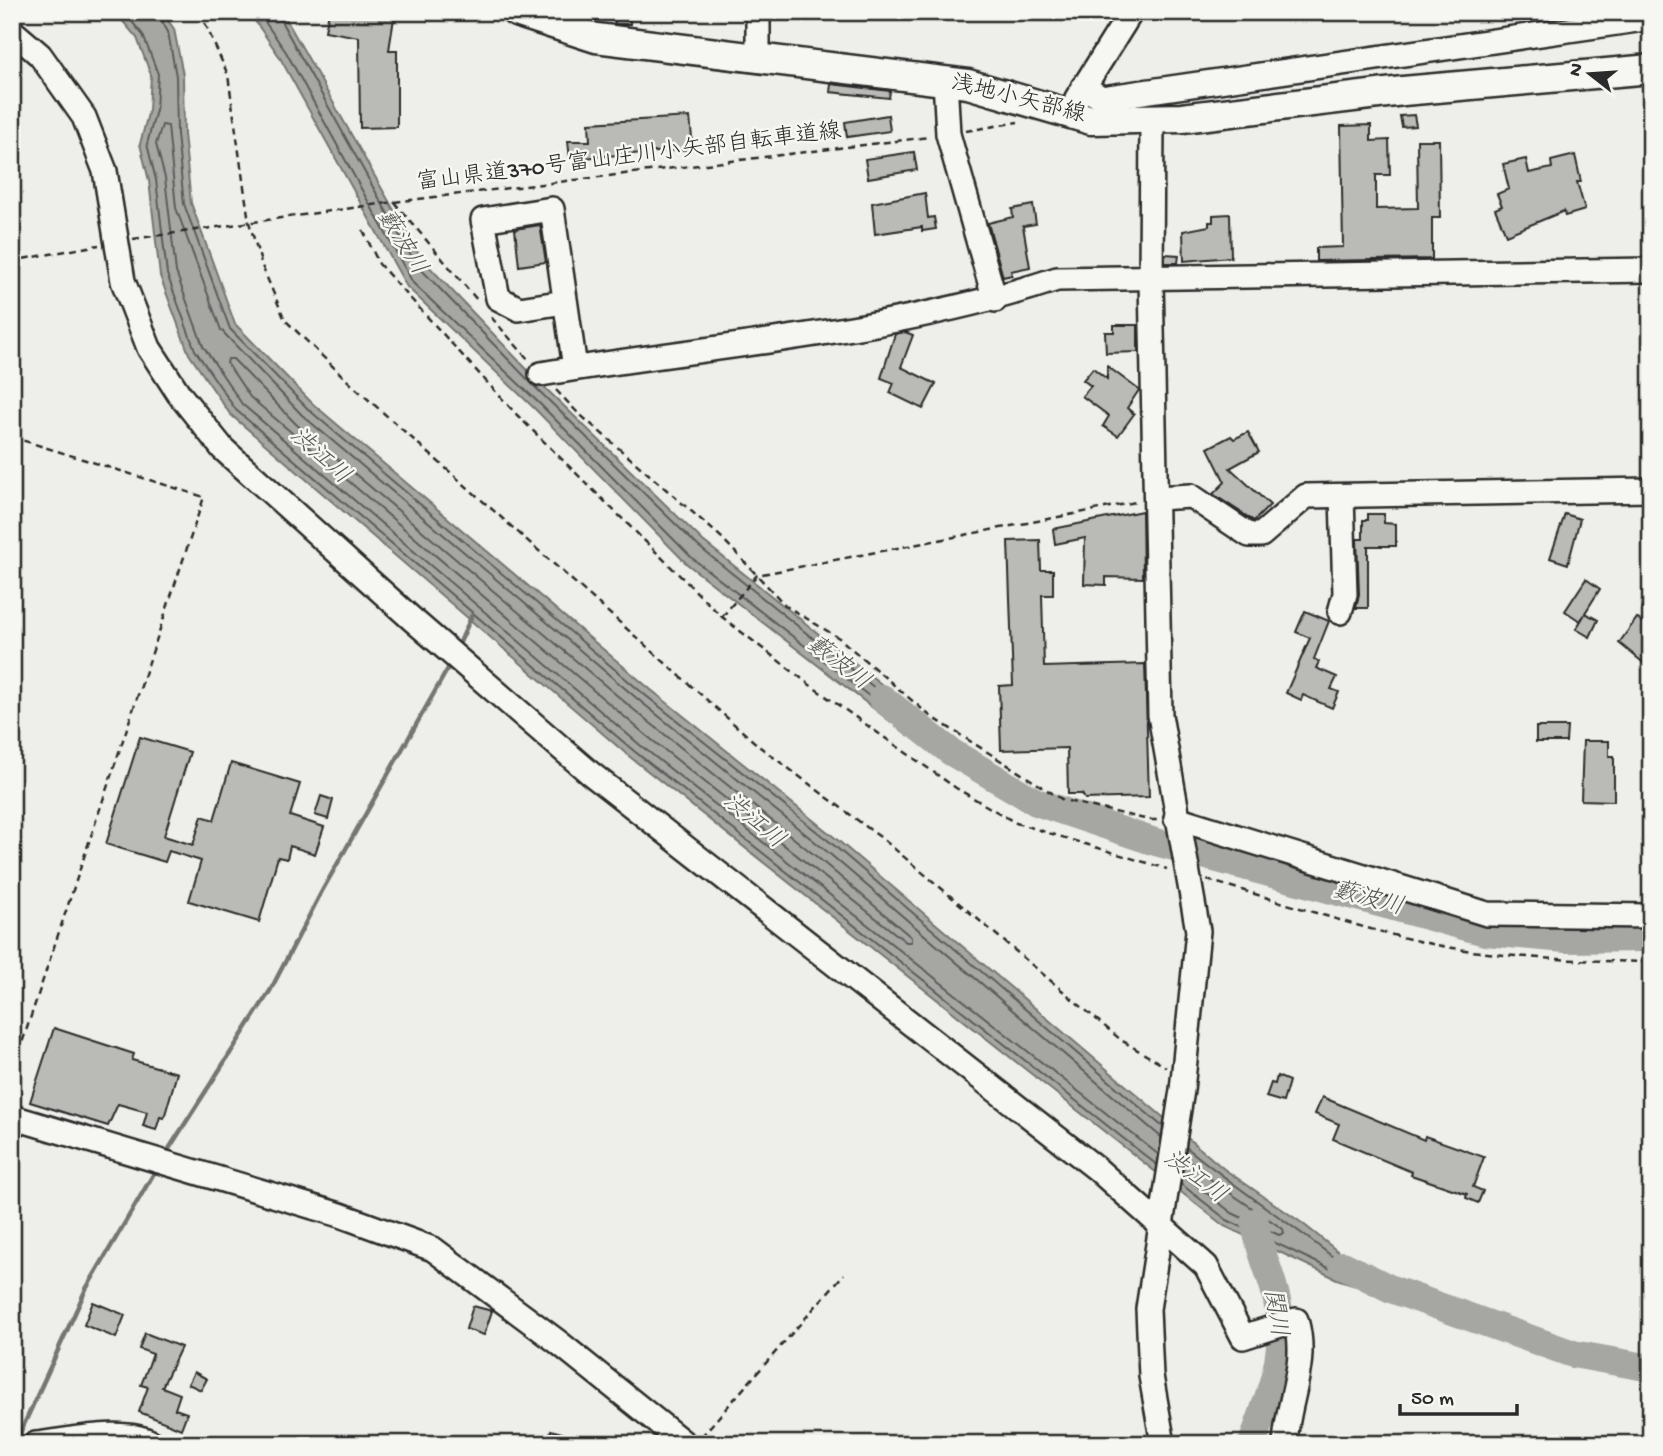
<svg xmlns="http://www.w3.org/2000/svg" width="1663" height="1456" font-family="'Gochi Hand','Klee One',sans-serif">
	<rect width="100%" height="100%" fill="#eeeeea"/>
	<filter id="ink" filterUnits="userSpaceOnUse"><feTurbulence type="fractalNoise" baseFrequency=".0143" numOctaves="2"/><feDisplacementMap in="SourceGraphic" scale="14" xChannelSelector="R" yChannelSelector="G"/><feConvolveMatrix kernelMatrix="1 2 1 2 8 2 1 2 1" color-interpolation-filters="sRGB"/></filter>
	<g filter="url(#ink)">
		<!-- water -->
		<g fill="#a6a6a3" stroke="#757573" stroke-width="2">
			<polygon points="115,12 162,12 174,29 183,75 184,134 191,203 235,324 313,404 650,689 834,837 1224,1169 1302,1223 1399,1300 1337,1279 1224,1226 630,757 230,414 189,354 160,276 149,181 140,144 149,110 151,75 137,38"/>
			<polygon points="249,12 282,12 421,258 538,381 703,541 916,712 908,735 687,564 535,409 407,287 279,56"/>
		</g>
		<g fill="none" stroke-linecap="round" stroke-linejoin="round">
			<!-- shore -->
			<g stroke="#5c5c5b" stroke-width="2">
				<polyline points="124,12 143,35 158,74 156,110 147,144 156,180 167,274 195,350 236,410 634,751 1157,1165"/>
				<polyline points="157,12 168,32 176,76 177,134 184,204 230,329 309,410 645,695 830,842 1163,1127"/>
				<polyline points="258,12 286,52 413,283 540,404 692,558 901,721 905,721 906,713 698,546 534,386 415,263 276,12"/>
				<polygon points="228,359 233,359 296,424 633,709 817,857 911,937 911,942 906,942 647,736 250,397 227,363"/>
				<polyline points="1159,1155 640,745 242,404 203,346 176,272 165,178 156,144 162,125 168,126 176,208 221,330 302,415 640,701 824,849 1161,1137"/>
				<polyline points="1182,1174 1232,1213 1279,1235 1284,1233 1283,1229 1214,1182 1185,1157"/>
				<path d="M1181 1184 1227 1220 1339 1273H1348L1347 1268C1295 1226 1238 1190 1186 1147"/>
			</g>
			<!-- stream -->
			<g stroke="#757573" stroke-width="4.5">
				<polyline points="457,649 472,615"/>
				<polyline points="165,1155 270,991 322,891 451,663"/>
				<polyline points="15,1444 86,1289 157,1168"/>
			</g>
			<!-- river -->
			<g stroke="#a6a6a3" stroke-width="28">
				<polyline points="882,698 951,752 1036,802 1152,841 1485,932 1566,939 1651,938"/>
				<polyline points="1343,1265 1391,1289 1573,1354 1651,1368"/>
				<path d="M1252 1444C1269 1393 1289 1355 1277 1301 1272 1274 1258 1250 1255 1222"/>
			</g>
		</g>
		<!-- building -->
		<g fill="#babab7" stroke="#2b2b2b" stroke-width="2">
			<polygon points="329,12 395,12 389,50 397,50 397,127 360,128 359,37 325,31"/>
			<polygon points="614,12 630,12 630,24 615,24"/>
			<polygon points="831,84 890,91 889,98 830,92"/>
			<polygon points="888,115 890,131 847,137 845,122"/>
			<polygon points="1414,115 1416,126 1402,127 1400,116"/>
			<polygon points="690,117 693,149 570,159 568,141 590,141 589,123"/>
			<polygon points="1371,125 1371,141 1389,140 1390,175 1376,175 1376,209 1418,208 1417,140 1439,140 1440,218 1432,218 1432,259 1316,261 1316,248 1343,247 1341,126"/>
			<polygon points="914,152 917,170 868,178 865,159"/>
			<polygon points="1575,155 1581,182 1577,182 1585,210 1565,216 1564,211 1506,235 1495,209 1502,206 1497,194 1509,189 1503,164 1526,159 1529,173 1552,168 1551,161"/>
			<polygon points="925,193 928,218 934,217 936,229 922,231 922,227 875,234 872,203"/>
			<polygon points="1033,205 1036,224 1023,226 1030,267 1011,271 1012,275 1003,277 988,223 1013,217 1012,209"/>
			<polygon points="1230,214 1231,257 1184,261 1183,231 1209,226 1209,222 1213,222 1213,215"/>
			<polygon points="540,225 546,262 519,266 515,229"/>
			<polygon points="1165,254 1179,255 1178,263 1165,263"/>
			<polygon points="1114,325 1138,325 1138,352 1106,353 1105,332 1114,332"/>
			<polygon points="905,332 913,335 901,367 936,384 923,409 890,393 894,383 881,378 895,334"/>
			<polygon points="1107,366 1139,390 1127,408 1134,414 1118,436 1103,426 1109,416 1082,396 1091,386 1083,380 1093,368 1107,379"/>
			<polygon points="1248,432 1259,452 1230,468 1270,505 1254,521 1213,494 1225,482 1208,448 1231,436 1234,439"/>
			<polygon points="1142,511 1143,578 1106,577 1106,585 1084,584 1085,538 1055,544 1053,529"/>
			<polygon points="1368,514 1384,514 1384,523 1396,524 1396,546 1368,546 1368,608 1356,608 1359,594 1357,539 1363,539 1363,520 1368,520"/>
			<polygon points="1565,514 1580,519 1568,564 1550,558"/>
			<polygon points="1040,540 1041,570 1053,570 1053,595 1042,595 1044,667 1145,664 1149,797 1085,799 1082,794 1068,794 1067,748 1001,750 999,686 1013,685 1008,541"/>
			<polygon points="1586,579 1600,589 1585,613 1598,620 1590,637 1576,629 1585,614 1580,621 1565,611"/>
			<polygon points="1305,611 1329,621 1314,659 1319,662 1316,668 1337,677 1331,689 1339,692 1332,708 1303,695 1301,700 1286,693 1310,638 1296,632"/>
			<polygon points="1637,618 1651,629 1651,669 1619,643"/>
			<polygon points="1536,727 1567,727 1566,742 1536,742"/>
			<polygon points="140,737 190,752 164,836 193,845 202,816 214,820 231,763 300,784 290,816 324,827 315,854 290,846 287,859 278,857 259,922 189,901 201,861 169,851 165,862 106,844"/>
			<polygon points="1583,741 1609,741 1609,756 1614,756 1614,801 1581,800"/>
			<polygon points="321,796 333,800 328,819 315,815"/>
			<polygon points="54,1028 134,1054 132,1060 177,1073 164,1118 160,1117 156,1130 143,1126 147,1112 118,1104 108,1126 30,1102"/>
			<polygon points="1277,1076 1289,1081 1283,1102 1266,1097 1271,1083 1275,1084"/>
			<polygon points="1322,1097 1424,1140 1425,1136 1484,1157 1473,1187 1483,1191 1478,1203 1466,1198 1467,1194 1411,1175 1412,1172 1333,1139 1339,1124 1315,1114"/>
			<polygon points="93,1302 125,1315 116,1338 84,1325"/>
			<polygon points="473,1306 492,1311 484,1335 466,1329"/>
			<polygon points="145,1333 181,1347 162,1387 180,1394 175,1409 187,1413 181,1429 139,1412 148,1387 141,1385 153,1354 139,1349"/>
			<polygon points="194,1372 207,1379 201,1390 188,1384"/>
			<polygon points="551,1430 586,1440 585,1444 547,1444"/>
		</g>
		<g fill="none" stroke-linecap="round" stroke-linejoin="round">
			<defs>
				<g id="minor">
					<polyline points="758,12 758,57"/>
					<path d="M12 31 40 55 84 117 105 171 123 281 149 348 179 394 223 449 413 620 590 773 1097 1169 1206 1266 1243 1337 1296 1320C1309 1364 1287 1401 1285 1444"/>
					<polyline points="945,80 948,134 995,300"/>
					<polyline points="1083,87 1102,98 1651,18"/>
					<polyline points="1077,98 1131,12"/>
					<polyline points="1152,120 1151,279 1160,715 1198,931 1182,1090 1148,1309 1151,1376 1163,1444"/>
					<polyline points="565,302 519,309 498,298 483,220 552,209 575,368"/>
					<path d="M541 374C713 345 891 334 1057 279L1651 270"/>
					<polyline points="1157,498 1191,496 1249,535 1261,535 1306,496 1651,490"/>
					<polyline points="1340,612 1345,594 1342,496"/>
					<polyline points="1176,818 1487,914 1651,916"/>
					<polyline points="12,1117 340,1215 433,1249 558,1342 685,1444"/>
					<path d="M36 1444C67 1441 127 1426 154 1444"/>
				</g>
				<polyline id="major" points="516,12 596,38 968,84 1091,120 1182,118 1403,91 1651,69"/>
			</defs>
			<!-- minor casing -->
			<use href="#minor" stroke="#2b2b2b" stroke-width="28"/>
			<!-- major casing -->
			<use href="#major" stroke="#2b2b2b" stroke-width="33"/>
			<!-- path -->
			<g stroke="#2b2b2b" stroke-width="2.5" stroke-dasharray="7 5" stroke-linecap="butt">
				<polyline points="200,12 228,75 249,222 262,266 285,320 352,385 760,747 884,840 1121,1040 1166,1067"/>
				<polyline points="966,131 1018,122"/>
				<polyline points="394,202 478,301"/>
				<polyline points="363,230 379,264 517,415 722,617 810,685 956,788 1016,823 1167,869"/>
				<polyline points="133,239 394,202 929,137"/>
				<polyline points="12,261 99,245"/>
				<polyline points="491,317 528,359"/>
				<polyline points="556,390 577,412 721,537 786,606 839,638 929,715 1063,800 1149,820 1159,820"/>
				<polyline points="12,437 204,497 12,1073"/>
				<polyline points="722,617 757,575 1136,502"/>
				<path d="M1207 880C1290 903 1374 935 1459 949 1521 959 1588 961 1651 962"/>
				<polyline points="701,1437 844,1274"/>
			</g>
			<!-- minor -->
			<use href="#minor" stroke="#f6f6f2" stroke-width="23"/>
			<!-- major -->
			<use href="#major" stroke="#f6f6f2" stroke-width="28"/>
		</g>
	</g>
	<g text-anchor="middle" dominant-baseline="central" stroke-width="5" stroke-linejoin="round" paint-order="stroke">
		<!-- street labels -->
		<g font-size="23" fill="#2b2b2b" stroke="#f6f6f2">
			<text transform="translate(1018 100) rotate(14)">浅地小矢部線</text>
			<text transform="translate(629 158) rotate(-7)">富山県道370号富山庄川小矢部自転車道線</text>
		</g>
		<!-- water labels -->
		<g font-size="24" font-style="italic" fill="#565655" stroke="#f6f6f2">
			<text transform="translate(401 243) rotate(58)">藪波川</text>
			<text transform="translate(319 457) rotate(42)">渋江川</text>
			<text transform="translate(838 664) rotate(38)">藪波川</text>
			<text transform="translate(753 822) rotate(40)">渋江川</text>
			<text transform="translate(1368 900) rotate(15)">藪波川</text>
			<text transform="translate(1194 1178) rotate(37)">渋江川</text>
			<text transform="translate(1274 1313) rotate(81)">関川</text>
		</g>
	</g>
	<!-- margin -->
	<rect width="1663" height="1456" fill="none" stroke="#f6f6f2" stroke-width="42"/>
	<rect x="21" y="21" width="1621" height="1414" fill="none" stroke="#2b2b2b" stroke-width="2.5" filter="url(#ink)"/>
	<!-- north arrow -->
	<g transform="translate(1590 74) rotate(287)" stroke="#f6f6f2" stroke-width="5" paint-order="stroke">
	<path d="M0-5L12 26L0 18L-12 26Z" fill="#2b2b2b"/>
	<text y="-10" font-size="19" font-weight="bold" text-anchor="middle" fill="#2b2b2b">N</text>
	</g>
	<!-- scale -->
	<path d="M1400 1404v10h117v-10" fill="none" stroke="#2b2b2b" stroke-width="3.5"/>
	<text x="1411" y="1404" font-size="21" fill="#2b2b2b" stroke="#f6f6f2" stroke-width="5" paint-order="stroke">50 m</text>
</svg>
